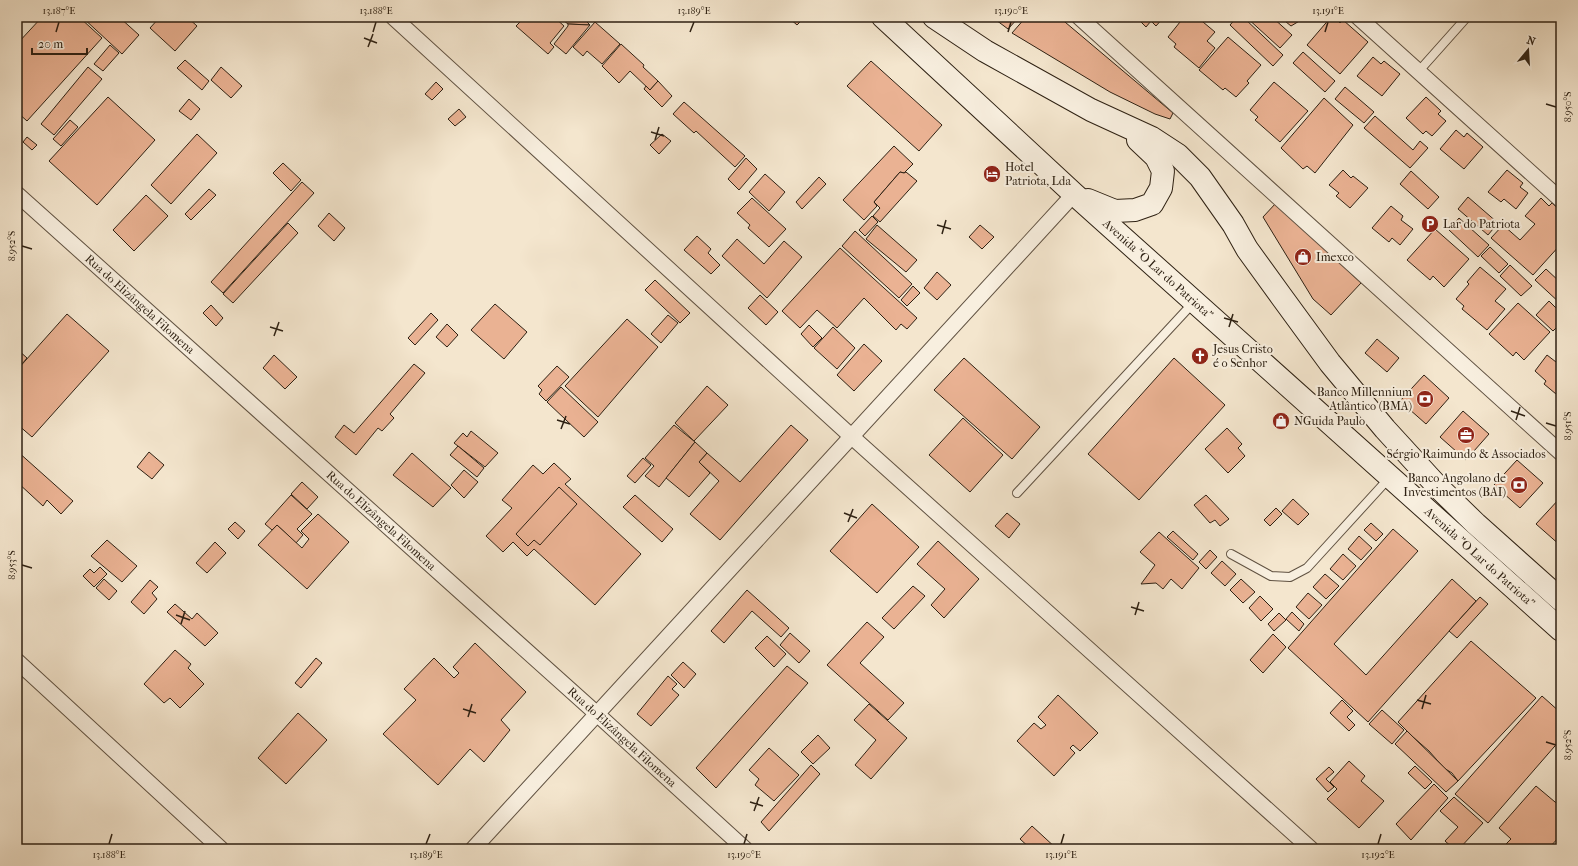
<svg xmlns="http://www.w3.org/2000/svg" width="1578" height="866" font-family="'IM FELL French Canon',serif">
	<rect width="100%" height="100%" fill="#f4e6ce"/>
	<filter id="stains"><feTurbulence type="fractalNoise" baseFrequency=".005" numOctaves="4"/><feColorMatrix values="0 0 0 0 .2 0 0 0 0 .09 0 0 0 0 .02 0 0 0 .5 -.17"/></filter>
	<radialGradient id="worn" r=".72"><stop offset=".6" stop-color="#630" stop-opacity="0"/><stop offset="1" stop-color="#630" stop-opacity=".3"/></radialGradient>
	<!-- building -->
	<g fill="#eab293" stroke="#2e2113">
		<polygon points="42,17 79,17 102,38 27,121 17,112 17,44"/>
		<polygon points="82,17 119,17 139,35 122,54"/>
		<polygon points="160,17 187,17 197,26 175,51 150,28"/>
		<polygon points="466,17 475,17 471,22"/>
		<polygon points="525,17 554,17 564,26 550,43 554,47 548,54 516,26"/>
		<polygon points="559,17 582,17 590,25 568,24"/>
		<polygon points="788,17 805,17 797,25"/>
		<polygon points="992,17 1019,17 1008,29"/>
		<polygon points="1026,17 1059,17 1173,113 1170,119 1155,114 1110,92 1012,33"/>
		<polygon points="1136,17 1164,17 1156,26 1151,21 1146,27"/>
		<polygon points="1184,17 1197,17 1215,32 1207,41 1215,48 1199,68 1174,47 1176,44 1168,37"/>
		<polygon points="1237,17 1243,17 1283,55 1273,66 1230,25"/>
		<polygon points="1246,17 1272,17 1292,35 1280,48"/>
		<polygon points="1280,17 1306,17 1291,26"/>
		<polygon points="1331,17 1334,17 1340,23 1343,20 1368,42 1340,74 1307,45"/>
		<polygon points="595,22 620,44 602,64 587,51 583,56 573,47"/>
		<polygon points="568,24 590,25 566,54 554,44 568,26"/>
		<polygon points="1228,37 1261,65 1247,81 1249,83 1236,97 1225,88 1223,90 1199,70"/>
		<polygon points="621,44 644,65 643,67 658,81 650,90 630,71 619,83 602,66"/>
		<polygon points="110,45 119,53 103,71 94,64"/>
		<polygon points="1303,52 1335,81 1325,92 1293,63"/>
		<polygon points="1373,57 1381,64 1384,61 1400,74 1382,96 1357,76"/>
		<polygon points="185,60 209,81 202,90 177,68"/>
		<polygon points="871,61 942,125 919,151 847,86"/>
		<polygon points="88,67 102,79 54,135 41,124"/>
		<polygon points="221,67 242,86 231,98 211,80"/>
		<polygon points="658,81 672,96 662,107 644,89 646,86 650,90"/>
		<polygon points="436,82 443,89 432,100 425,94"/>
		<polygon points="1274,82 1308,111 1280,142 1255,120 1258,117 1250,110"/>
		<polygon points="1345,87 1374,112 1364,123 1335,99"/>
		<polygon points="108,97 155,140 97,205 49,161"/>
		<polygon points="1426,97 1441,111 1438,114 1446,121 1432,136 1426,131 1423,134 1406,118"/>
		<polygon points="1324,98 1353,125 1315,173 1307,166 1303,169 1281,148"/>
		<polygon points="189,99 200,109 191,120 179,111"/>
		<polygon points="684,102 745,156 735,167 696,131 694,133 673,114"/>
		<polygon points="459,109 466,117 455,126 448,119"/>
		<polygon points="1375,116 1413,150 1420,141 1428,148 1410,168 1364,128"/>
		<polygon points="70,120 78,127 61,146 53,139"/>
		<polygon points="1456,130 1464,137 1467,133 1483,147 1464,169 1440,149"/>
		<polygon points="197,134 217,153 171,204 151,185"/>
		<polygon points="662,134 671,141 659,154 650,145"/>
		<polygon points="27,137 37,145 32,150 23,142"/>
		<polygon points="894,146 913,164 904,173 900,172 874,202 877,206 864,220 843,200"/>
		<polygon points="746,158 757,169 739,190 728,179"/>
		<polygon points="283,163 301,180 291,191 273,173"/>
		<polygon points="1343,170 1351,178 1353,176 1368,188 1350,208 1336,196 1339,193 1329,185"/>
		<polygon points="1507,170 1523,183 1520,187 1528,193 1516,209 1504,199 1501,202 1488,192"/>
		<polygon points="1411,171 1439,197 1428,209 1400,184"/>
		<polygon points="900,172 904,173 906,172 917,181 880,222 873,216 880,208 874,202"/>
		<polygon points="765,174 785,192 769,211 749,192"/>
		<polygon points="819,177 826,184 802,209 796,202"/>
		<polygon points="302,182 314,193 223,293 211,282"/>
		<polygon points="209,189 216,195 191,220 185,214"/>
		<polygon points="146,195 168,216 134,251 113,230"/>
		<polygon points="1468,197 1498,223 1488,235 1458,209"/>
		<polygon points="752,198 786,229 769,247 748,228 750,225 737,213"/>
		<polygon points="1541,198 1549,206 1552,203 1561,211 1561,244 1533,275 1491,238 1503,225 1520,240 1535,224 1525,216"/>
		<polygon points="1276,203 1361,283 1331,315 1313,299 1263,217"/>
		<polygon points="1391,206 1403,216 1401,220 1413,229 1400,245 1392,238 1389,242 1372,228"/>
		<polygon points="329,213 345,228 334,241 318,226"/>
		<polygon points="872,216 878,222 865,236 859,230"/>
		<polygon points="1459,218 1489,245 1478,257 1449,230"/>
		<polygon points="288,223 298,233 233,303 223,294"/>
		<polygon points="877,225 917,260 906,272 866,239"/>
		<polygon points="980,225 994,237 982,249 969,237"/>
		<polygon points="1435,229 1469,259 1444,287 1433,276 1430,280 1407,260"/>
		<polygon points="855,231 912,284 899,298 842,246"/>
		<polygon points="697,236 711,249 708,253 720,265 711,274 684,250"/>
		<polygon points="737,239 764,264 784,241 802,257 767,298 722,256"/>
		<polygon points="1490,247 1508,264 1499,273 1481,256"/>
		<polygon points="840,248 917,318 907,329 901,324 896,330 864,298 837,328 817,310 800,328 782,311"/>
		<polygon points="1561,251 1561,260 1557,256"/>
		<polygon points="1510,265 1532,286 1521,296 1500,276"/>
		<polygon points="1480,267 1506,289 1495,301 1505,309 1487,330 1462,309 1464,306 1456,299 1469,284 1467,282"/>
		<polygon points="1546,269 1561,283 1561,304 1535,280"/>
		<polygon points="937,272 951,285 937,300 924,288"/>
		<polygon points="655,280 690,313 680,323 645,290"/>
		<polygon points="913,286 920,293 907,306 901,300"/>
		<polygon points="760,295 778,312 766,325 748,308"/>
		<polygon points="1549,301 1561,313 1561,323 1553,331 1536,315"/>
		<polygon points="1518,303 1550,332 1524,360 1516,352 1513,356 1489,334"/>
		<polygon points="495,304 527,332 504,359 471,330"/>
		<polygon points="211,305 223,318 216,326 203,313"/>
		<polygon points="431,313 438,320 415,345 408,338"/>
		<polygon points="67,314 109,351 32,437 17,424 17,370"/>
		<polygon points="668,315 678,323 661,343 651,334"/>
		<polygon points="627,319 658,347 598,417 565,386"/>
		<polygon points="447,324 458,335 447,347 436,337"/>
		<polygon points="809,325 822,338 813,347 801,334"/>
		<polygon points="833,327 855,348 837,369 814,348"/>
		<polygon points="1377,339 1399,358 1387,372 1365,353"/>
		<polygon points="864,344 882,361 854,391 837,375"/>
		<polygon points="17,349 27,358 17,370"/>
		<polygon points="274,355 297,377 285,389 263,368"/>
		<polygon points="1547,355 1556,362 1558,358 1561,361 1561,388 1556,394 1544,384 1546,381 1535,371"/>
		<polygon points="964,358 1040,427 1012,459 934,390"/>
		<polygon points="1174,358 1225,405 1139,500 1088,454"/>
		<polygon points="414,364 425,373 390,414 394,418 382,431 378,428 356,455 335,437 344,425 354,433"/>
		<polygon points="557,366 569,377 546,401 539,394 542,390 538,386"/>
		<polygon points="1424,375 1449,398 1426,424 1400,401"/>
		<polygon points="707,386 728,405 694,441 675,423"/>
		<polygon points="561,387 598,422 584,437 547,402"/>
		<polygon points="1463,411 1489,434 1466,460 1440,437"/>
		<polygon points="963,418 1003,455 970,492 929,455"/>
		<polygon points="674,425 695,442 659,487 645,476 654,466 645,458"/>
		<polygon points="791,425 808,440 720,540 690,514 719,481 699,462 707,453 740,482"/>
		<polygon points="1227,428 1242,444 1238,448 1245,456 1228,473 1205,449"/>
		<polygon points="471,431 498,453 485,467 454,443 463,433 467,437"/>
		<polygon points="695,442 707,453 699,462 710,473 689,497 666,478"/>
		<polygon points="458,446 484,468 477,477 450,455"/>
		<polygon points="17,451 73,501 61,514 47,500 43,506 17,482"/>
		<polygon points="149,452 164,465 152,479 137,467"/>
		<polygon points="412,453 451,488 433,507 393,475"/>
		<polygon points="643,458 651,465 635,483 627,476"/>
		<polygon points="1517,460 1543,483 1520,508 1494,485"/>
		<polygon points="554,463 571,479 565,484 641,554 595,605 534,549 527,556 513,542 503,552 486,536 512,508 502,500 533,465 543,474"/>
		<polygon points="464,470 478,482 464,498 451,485"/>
		<polygon points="302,482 318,497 307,509 291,494"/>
		<polygon points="559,487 577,504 540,545 534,540 528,546 516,534"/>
		<polygon points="291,495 312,514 297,529 303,535 296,543 277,525 272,530 265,524"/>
		<polygon points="635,495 673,529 662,542 623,507"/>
		<polygon points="1206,495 1229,519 1220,526 1215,520 1210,523 1194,505"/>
		<polygon points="1560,498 1561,499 1561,546 1536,524"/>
		<polygon points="1293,499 1309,514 1298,525 1282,511"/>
		<polygon points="872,504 919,547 877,593 830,551"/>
		<polygon points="1276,508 1282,514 1270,526 1264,520"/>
		<polygon points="1007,513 1020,524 1009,538 995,526"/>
		<polygon points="318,514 349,542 307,589 258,545 277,525 302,548 309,539 301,531"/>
		<polygon points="235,522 245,531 238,539 228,529"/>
		<polygon points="1371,523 1383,534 1376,541 1364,530"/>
		<polygon points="1393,529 1418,551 1334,644 1366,675 1452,579 1476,601 1368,722 1288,648"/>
		<polygon points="1173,531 1198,554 1193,560 1167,537"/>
		<polygon points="1159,532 1199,568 1182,589 1171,579 1163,589 1156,583 1141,584 1155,565 1140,552"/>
		<polygon points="1359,536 1372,548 1361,560 1348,549"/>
		<polygon points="107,540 137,566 122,582 91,556"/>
		<polygon points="938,541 979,579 944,618 931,605 945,589 917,564"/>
		<polygon points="215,542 226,553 207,573 196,563"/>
		<polygon points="1210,550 1217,557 1206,569 1199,562"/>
		<polygon points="1343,554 1356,566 1343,580 1330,569"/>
		<polygon points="1222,561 1236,574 1225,586 1211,573"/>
		<polygon points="100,567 107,574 94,587 83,576 90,569 94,573"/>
		<polygon points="1325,574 1339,586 1326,599 1313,587"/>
		<polygon points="104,579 117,591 109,600 96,588"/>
		<polygon points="1241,579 1255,592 1243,603 1230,590"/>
		<polygon points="150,580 158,587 152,593 157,599 144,614 131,602"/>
		<polygon points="913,586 925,596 894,629 882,618"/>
		<polygon points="747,590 789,628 781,637 752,611 724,643 711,631"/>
		<polygon points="1308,593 1322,605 1309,619 1296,607"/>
		<polygon points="1260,596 1273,609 1261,621 1249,608"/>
		<polygon points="1480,597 1488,604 1457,638 1449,631"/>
		<polygon points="175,604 192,619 197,613 218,633 205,646 167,612"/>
		<polygon points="1292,612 1304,624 1299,631 1286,619"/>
		<polygon points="1279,613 1286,620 1274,631 1268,624"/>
		<polygon points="867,622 884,637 860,663 904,703 888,720 827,665"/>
		<polygon points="790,633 810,651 799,663 780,645"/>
		<polygon points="1273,634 1286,647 1263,673 1250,660"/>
		<polygon points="767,636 786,654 774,667 755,648"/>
		<polygon points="1471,641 1536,698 1458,781 1452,773 1444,768 1429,751 1413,737 1398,722"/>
		<polygon points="475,643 526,692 501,720 510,730 484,762 470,749 438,785 383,734 416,700 404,689 434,658 454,678 459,673 453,667"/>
		<polygon points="175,650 191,664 188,668 204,684 180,708 170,698 164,703 144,684"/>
		<polygon points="316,658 322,663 301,688 295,683"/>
		<polygon points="683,662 696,674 684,688 671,675"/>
		<polygon points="787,666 808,683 716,788 696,768"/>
		<polygon points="668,676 677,684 672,689 679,695 651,726 637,714"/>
		<polygon points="1058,695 1098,733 1080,751 1073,745 1070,748 1075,753 1054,776 1017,741 1034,723 1041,729 1046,725 1038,717"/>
		<polygon points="1542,696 1561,713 1561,739 1488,823 1455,794"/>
		<polygon points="1342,700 1353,711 1347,717 1355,725 1349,731 1330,713"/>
		<polygon points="869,704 907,738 871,779 855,765 876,740 854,720"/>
		<polygon points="1382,710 1404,730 1392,744 1369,724"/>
		<polygon points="298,713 327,740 286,784 258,758"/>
		<polygon points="1407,731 1458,781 1446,792 1395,744"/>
		<polygon points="818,735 830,748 813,764 801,752"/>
		<polygon points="769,748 799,775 774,801 755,785 759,779 749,770"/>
		<polygon points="1349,761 1365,776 1361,781 1384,801 1359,828 1327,799 1337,789 1330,782"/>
		<polygon points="811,765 820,774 769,831 761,822"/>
		<polygon points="1415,766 1432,782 1425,789 1408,773"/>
		<polygon points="1329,767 1334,772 1326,779 1334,787 1328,792 1316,779"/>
		<polygon points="1434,784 1448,798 1411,840 1396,824"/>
		<polygon points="1536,786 1561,807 1561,835 1548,849 1508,849 1504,846 1511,839 1499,828"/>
		<polygon points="1454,797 1483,823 1459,849 1454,849 1445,841 1458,827 1440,811"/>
		<polygon points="1032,826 1057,849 1031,849 1020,839"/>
	</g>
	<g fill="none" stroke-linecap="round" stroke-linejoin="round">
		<defs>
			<g id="lane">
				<polyline points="1418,72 1467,17"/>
				<polyline points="1017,493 1194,302"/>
				<polyline points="1231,554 1271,576 1290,577 1307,568 1390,477"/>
			</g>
			<g id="street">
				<polyline points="393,17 851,436 1311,849"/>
				<polyline points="1079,17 1561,453"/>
				<polyline points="1358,17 1561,200"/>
				<path id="s1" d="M17 194 597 714 745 849"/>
				<polyline points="17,661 221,849"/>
				<polyline points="473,849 1074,194"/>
			</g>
			<g id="secondary">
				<path id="s2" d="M883 17 1074 194 1561 630"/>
				<polyline points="934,17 985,51 1091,110 1152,138 1178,155 1200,177 1233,224 1247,249 1281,296 1330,363 1385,429 1439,488 1476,524 1561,600"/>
				<polyline points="1088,200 1115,211 1135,210 1152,204 1161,188 1163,171 1156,157 1138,140"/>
			</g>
		</defs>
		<!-- lane casing -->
		<use href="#lane" stroke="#605242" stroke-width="10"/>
		<!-- street casing -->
		<use href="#street" stroke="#605242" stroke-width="17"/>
		<!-- secondary casing -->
		<use href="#secondary" stroke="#2e2113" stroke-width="24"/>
		<!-- lane -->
		<use href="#lane" stroke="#f8efdf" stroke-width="8"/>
		<!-- street -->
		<use href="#street" stroke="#f8efdf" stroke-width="15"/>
		<!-- secondary -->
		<use href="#secondary" stroke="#f8efdf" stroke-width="22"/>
	</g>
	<!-- ticks -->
	<path fill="none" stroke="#2e2113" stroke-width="1.5" d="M56 32 59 22M373 32 376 22M690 32 694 22M1008 32 1011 22M1325 32 1328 22M364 38 377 43M368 47 373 34M1546 104 1556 107M651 132 664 136M655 140 659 127M937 225 951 229M942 234 946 220M22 246 32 249M1224 318 1238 322M270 327 283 331M1229 327 1233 314M274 336 279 322M1511 411 1525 416M557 420 570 424M1516 420 1520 407M1546 423 1556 426M561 429 566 416M844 513 857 518M848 522 853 509M22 565 32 568M1131 607 1144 611M176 615 190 620M1135 615 1139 602M181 624 185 611M1417 700 1431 704M463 709 476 713M1422 709 1426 695M468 717 472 704M1546 742 1556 745M750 802 763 806M754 811 759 797M109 844 112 834M426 844 430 834M744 844 747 834M1061 844 1064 834M1378 844 1381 834"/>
	<!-- icons -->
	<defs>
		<symbol id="hotel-disc" viewBox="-11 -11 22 22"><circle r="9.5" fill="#8f2418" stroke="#f8efdf"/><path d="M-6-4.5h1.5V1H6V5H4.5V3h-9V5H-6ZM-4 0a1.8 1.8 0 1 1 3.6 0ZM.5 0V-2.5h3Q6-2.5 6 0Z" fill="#fff"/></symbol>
		<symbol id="parking-disc" viewBox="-11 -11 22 22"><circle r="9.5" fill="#8f2418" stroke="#f8efdf"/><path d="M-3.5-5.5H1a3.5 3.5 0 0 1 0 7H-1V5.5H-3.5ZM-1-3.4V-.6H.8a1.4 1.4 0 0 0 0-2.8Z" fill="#fff"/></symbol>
		<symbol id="shop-disc" viewBox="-11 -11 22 22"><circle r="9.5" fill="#8f2418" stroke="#f8efdf"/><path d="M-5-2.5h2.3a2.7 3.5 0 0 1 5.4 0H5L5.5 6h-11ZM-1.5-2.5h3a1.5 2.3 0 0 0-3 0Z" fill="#fff"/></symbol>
		<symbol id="church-disc" viewBox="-11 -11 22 22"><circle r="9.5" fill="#8f2418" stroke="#f8efdf"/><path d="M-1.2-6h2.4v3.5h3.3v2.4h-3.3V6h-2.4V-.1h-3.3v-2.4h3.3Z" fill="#fff"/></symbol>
		<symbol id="bank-disc" viewBox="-11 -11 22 22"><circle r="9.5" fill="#8f2418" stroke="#f8efdf"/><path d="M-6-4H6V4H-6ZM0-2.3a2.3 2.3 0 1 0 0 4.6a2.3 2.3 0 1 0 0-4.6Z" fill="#fff"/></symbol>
		<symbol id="office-disc" viewBox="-11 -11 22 22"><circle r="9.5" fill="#8f2418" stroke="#f8efdf"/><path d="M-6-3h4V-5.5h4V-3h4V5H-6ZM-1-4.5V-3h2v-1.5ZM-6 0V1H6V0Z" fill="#fff"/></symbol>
	</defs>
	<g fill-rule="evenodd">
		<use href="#hotel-disc" x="982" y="164" width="20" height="20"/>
		<use href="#parking-disc" x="1420" y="214" width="20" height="20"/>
		<use href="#shop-disc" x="1293" y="247" width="20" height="20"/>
		<use href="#church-disc" x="1190" y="346" width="20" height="20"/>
		<use href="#bank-disc" x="1415" y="389" width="20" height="20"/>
		<use href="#shop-disc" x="1271" y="411" width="20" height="20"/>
		<use href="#office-disc" x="1456" y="425" width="20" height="20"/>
		<use href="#bank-disc" x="1509" y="475" width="20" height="20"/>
	</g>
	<g text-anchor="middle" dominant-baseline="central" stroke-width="4" stroke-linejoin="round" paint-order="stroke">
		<!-- poi labels -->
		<g font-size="12" fill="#2e2113" stroke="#f8efdf" text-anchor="start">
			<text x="1005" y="167">Hotel<tspan x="1005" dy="14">Patriota, Lda</tspan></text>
			<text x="1443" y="224">Lar do Patriota</text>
			<text x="1316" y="257">Imexco</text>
			<text x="1213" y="349">Jesus Cristo<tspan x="1213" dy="14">é o Senhor</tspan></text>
			<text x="1412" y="392" text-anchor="end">Banco Millennium<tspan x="1412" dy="14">Atlântico (BMA)</tspan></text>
			<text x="1294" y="421">NGuida Paulo</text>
			<text x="1466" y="454" text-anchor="middle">Sérgio Raimundo &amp; Associados</text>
			<text x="1506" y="478" text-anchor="end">Banco Angolano de<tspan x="1506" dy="14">Investimentos (BAI)</tspan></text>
		</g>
		<!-- street labels -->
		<g font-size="12" fill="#2e2113" stroke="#f8efdf">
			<text stroke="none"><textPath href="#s2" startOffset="373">Avenida "O Lar do Patriota"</textPath></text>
			<text stroke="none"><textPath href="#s1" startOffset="165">Rua do Elizângela Filomena</textPath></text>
			<text stroke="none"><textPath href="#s1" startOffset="489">Rua do Elizângela Filomena</textPath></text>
			<text stroke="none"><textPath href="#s2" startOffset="805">Avenida "O Lar do Patriota"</textPath></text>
			<text stroke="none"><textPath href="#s1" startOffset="813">Rua do Elizângela Filomena</textPath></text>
		</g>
	</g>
	<!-- margin -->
	<rect width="1578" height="866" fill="none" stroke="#f4e6ce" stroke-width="44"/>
	<!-- north arrow -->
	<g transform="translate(1528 50) rotate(18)" stroke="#f8efdf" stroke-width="3" paint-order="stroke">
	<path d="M0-3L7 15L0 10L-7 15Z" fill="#2e2113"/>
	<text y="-6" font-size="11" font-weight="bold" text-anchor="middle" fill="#2e2113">N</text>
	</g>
	<!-- scale -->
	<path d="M32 48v6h55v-6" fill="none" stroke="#2e2113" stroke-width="2"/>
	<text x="38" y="48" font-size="12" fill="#2e2113" stroke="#f8efdf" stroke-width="3" paint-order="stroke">20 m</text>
	<rect x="22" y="22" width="1534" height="822" fill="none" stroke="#2e2113" stroke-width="1.5"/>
	<g font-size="10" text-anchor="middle" fill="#2e2113">
		<text x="59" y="14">13.187°E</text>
		<text x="376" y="14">13.188°E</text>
		<text x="694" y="14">13.189°E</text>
		<text x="1011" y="14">13.190°E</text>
		<text x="1328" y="14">13.191°E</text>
		<text transform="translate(1567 107) rotate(-90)" y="4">8.950°S</text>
		<text transform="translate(11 246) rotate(-90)" y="4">8.952°S</text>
		<text transform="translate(1567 426) rotate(-90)" y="4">8.951°S</text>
		<text transform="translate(11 565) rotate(-90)" y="4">8.953°S</text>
		<text transform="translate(1567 745) rotate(-90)" y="4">8.952°S</text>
		<text x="109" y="858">13.188°E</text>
		<text x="426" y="858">13.189°E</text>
		<text x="744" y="858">13.190°E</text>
		<text x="1061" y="858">13.191°E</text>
		<text x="1378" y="858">13.192°E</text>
	</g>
	<rect width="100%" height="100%" filter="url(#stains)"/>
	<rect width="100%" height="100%" fill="url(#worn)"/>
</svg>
